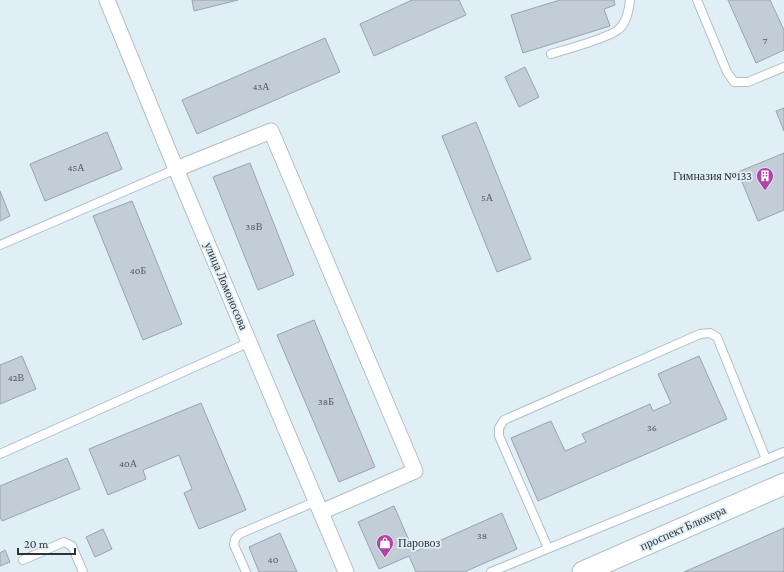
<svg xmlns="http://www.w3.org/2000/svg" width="784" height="572" font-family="'Crimson Pro',serif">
	<rect width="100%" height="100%" fill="#e0eef5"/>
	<!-- building -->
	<g fill="#c3cdd7" stroke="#9aa3ad">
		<polygon points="192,0 238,0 194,11"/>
		<polygon points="412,0 459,0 466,15 374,56 360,24"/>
		<polygon points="560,0 614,0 615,5 604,9 610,26 523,53 511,15"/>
		<polygon points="728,0 770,0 784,30 784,50 756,63"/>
		<polygon points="325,38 340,72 197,134 182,100"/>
		<polygon points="525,67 539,97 519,107 505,77"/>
		<polygon points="784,108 784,131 776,111"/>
		<polygon points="476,122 531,259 497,272 442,136"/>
		<polygon points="107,132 122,169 45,201 30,164"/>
		<polygon points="784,153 784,210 758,221 738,172"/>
		<polygon points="250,163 294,275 258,290 213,177"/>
		<polygon points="0,191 10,216 0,221"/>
		<polygon points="132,201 182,324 143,340 93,216"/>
		<polygon points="314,320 375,467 339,482 277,335"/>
		<polygon points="22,356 36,389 0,404 0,365"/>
		<polygon points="699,356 727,419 538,501 511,438 551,421 565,451 586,442 582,434 650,404 653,411 671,403 658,374"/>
		<polygon points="201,403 246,510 199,529 184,493 192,489 179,455 143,470 146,479 108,495 89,449"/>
		<polygon points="67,458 80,489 2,521 0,517 0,486"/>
		<polygon points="394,506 414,552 502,513 517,549 464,572 416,572 409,556 379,569 358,522"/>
		<polygon points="784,528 784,572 684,572"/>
		<polygon points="103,529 112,549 95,557 86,537"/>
		<polygon points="280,533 297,572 259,572 249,547"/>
		<polygon points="5,550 10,562 0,566 0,553"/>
	</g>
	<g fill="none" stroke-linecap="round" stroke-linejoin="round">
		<defs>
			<g id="lane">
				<polyline points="697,0 727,72 734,82 748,82 784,67"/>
				<path d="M551 54C565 50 611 37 619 29 627 22 629 10 630 0"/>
				<polyline points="0,245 176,169"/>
				<polyline points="0,454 250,342"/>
				<polyline points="548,548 499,436 499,428 504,420 700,334 710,333 717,337 766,459"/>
				<polyline points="23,560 64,542 72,546 83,572"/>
				<polyline points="246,572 234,545 235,539 239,534 317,501"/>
				<polyline points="491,572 784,452"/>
			</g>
			<g id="street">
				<polyline points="107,0 176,169 346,572"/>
				<polyline points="176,169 271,131 415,471 321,512"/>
			</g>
			<polyline id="secondary" points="583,572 784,484"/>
		</defs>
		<!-- lane casing -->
		<use href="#lane" stroke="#b2bfc6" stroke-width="10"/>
		<!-- street casing -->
		<use href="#street" stroke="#b2bfc6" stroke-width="17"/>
		<!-- secondary casing -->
		<use href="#secondary" stroke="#b2bfc6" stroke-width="23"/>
		<!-- lane -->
		<use href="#lane" stroke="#fff" stroke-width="8"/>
		<!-- street -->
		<use href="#street" stroke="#fff" stroke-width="15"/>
		<!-- secondary -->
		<use href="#secondary" stroke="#fff" stroke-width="21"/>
	</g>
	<!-- icons -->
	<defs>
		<symbol id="building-pin" viewBox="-11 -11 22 30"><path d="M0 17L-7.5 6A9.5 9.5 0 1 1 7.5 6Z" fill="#af44a4" stroke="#e0eef5"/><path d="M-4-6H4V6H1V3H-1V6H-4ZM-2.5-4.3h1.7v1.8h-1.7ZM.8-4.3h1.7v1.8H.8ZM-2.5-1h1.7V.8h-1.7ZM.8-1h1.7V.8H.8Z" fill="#fff"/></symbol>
		<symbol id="shop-pin" viewBox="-11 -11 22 30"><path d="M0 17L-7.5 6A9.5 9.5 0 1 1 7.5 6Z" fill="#af44a4" stroke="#e0eef5"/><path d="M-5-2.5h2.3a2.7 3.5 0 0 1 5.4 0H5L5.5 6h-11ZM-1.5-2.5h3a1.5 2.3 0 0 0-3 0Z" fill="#fff"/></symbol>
	</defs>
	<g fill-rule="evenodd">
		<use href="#building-pin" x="755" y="166" width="20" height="27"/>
		<use href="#shop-pin" x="375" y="533" width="20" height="27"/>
	</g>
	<g text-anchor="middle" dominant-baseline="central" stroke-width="3.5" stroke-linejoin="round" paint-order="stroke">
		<!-- number labels -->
		<g font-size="10" fill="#535a5e">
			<text x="765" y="40">7</text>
			<text x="261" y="86">43А</text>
			<text x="76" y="167">45А</text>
			<text x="487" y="197">5А</text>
			<text x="254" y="226">38В</text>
			<text x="138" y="270">40Б</text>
			<text x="16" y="377">42В</text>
			<text x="326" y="401">38Б</text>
			<text x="652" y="427">36</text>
			<text x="128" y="463">40А</text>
			<text x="482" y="535">38</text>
			<text x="273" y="559">40</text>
		</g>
		<!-- poi labels -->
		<g font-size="12" fill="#2e3336" stroke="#e0eef5" text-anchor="end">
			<text x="752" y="176">Гимназия №133</text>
			<text x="398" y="543" text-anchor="start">Паровоз</text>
		</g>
		<!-- street labels -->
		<g font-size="12" fill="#2e3336" stroke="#e0eef5">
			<text transform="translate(226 286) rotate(67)">улица Ломоносова</text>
			<text transform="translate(683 528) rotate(-24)">проспект Блюхера</text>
		</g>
	</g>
	<!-- scale -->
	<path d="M18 548v6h57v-6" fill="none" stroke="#2e3336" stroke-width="2"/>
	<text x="24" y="548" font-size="12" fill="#2e3336" stroke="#e0eef5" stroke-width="3" paint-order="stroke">20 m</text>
</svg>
